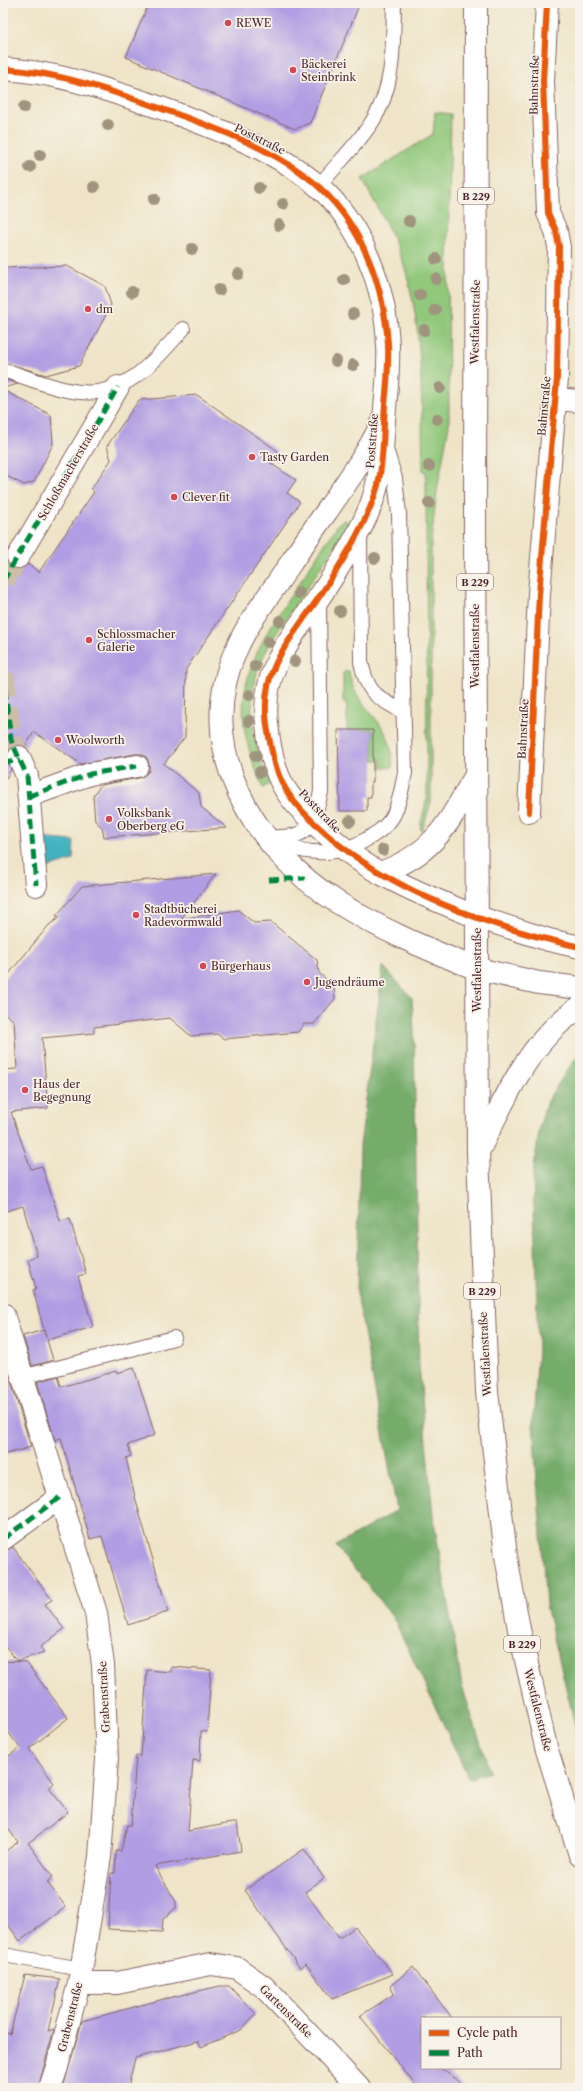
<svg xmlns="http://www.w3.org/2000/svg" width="583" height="2091" font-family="'Libre Caslon Text',serif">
	<rect width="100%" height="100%" fill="#f7f3e8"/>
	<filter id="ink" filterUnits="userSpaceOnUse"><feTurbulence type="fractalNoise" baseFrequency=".025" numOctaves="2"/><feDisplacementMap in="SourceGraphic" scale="8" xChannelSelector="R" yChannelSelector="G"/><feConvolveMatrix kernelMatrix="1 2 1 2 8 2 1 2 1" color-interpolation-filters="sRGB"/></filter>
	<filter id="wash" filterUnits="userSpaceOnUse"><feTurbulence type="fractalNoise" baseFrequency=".012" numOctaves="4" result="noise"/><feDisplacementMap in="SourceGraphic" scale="16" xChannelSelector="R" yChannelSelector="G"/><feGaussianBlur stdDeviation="0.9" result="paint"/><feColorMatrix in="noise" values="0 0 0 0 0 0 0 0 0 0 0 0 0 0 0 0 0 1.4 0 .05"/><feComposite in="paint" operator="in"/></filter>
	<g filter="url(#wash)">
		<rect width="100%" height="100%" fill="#efe4c7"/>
		<!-- green -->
		<g fill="#91c87b" stroke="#6e7453">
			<path d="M435 112 451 114 448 257 449 425 437 491 431 542V802L422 831 420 827 427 798 426 472 423 471C421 406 424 336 406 272 397 240 378 209 362 179L433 134Z"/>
			<path d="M344 520 347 521V528C329 555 312 581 294 607 282 625 269 643 261 662 245 699 251 749 271 783L263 788C251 760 240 727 244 697 249 657 272 624 294 591 309 568 324 545 339 523Z"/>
			<path d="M346 671H349C354 702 373 710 386 734 391 744 392 757 393 767L381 768V760H373V730H347V703H343V673Z"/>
		</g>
		<!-- forest -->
		<g fill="#74ac6b" stroke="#5f664b">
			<polygon points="383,966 412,998 414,1032 419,1365 433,1515 462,1686 490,1772 469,1779 394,1619 336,1546 397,1510 357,1294 360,1146"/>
			<polygon points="580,1057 580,1746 546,1605 533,1425 538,1349 533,1173 540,1125 547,1101 574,1060"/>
		</g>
		<!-- water -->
		<polygon fill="#43b1c0" stroke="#466876" points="38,838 74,841 73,860 41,870"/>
		<g id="blocks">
			<!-- building -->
			<g fill="#b09de3">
				<polygon points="149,3 360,3 310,123 295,129 126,57"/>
				<polygon points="67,266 105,286 111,305 79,366 46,375 3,362 3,268"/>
				<polygon points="3,379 10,381 18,384 3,388"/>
				<polygon points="3,390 51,415 53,444 34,482 24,485 3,474"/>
				<polygon points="197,395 278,451 270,463 296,480 287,493 300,502 186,669 185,737 164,764 199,793 201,807 227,828 104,837 102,827 95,821 93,796 101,785 139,778 145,775 149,771 149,764 147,758 142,754 135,754 81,764 34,732 25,747 15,745 9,750 7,756 11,770 3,783 3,546 8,550 6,557 7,563 11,568 18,569 28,564 39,572 94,492 91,489 111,460 107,446 139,400"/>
				<polygon points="338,730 373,730 373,782 371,782 371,797 367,797 367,811 340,811"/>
				<polygon points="216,874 181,919 238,910 254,923 271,922 317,960 319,973 334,986 335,999 314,1024 304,1024 298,1032 224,1039 217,1034 191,1036 170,1018 94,1027 94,1033 42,1038 48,1108 11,1112 31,1169 42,1166 60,1221 70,1219 86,1274 78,1276 93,1327 47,1340 53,1360 32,1366 23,1336 44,1330 46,1337 33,1290 36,1289 28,1259 37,1256 23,1206 3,1212 3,1070 17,1069 14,1021 3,1012 3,981 49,925 60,917 56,916 82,886"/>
				<polygon points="3,1356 31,1447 3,1455"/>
				<polygon points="134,1368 155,1435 128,1445 131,1456 126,1458 136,1501 168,1612 128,1625 102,1536 90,1539 61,1438 55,1440 37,1382 58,1376 61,1386 68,1385 116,1371 117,1373"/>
				<polygon points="13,1547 52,1600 45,1604 64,1629 40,1647 44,1652 17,1661 3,1643 3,1551"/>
				<polygon points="3,1661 26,1662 68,1718 29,1749 54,1783 49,1788 68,1812 28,1843 53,1877 47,1882 66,1907 20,1941 3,1918 3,1853 18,1842 3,1822 3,1760 20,1748 3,1725"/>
				<polygon points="171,1667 211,1670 207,1732 201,1731 200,1761 193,1760 188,1831 237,1822 241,1851 155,1866 176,1902 176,1908 163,1919 162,1932 108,1929 111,1873 115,1873 116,1851 121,1851 127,1825 131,1825 136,1756 141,1756 147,1670 171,1672"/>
				<polygon points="304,1849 324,1878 305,1892 339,1938 355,1927 393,1974 332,1999 306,1964 300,1968 245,1890"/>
				<polygon points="413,1967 452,2018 422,2018 422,2068 440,2068 468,2088 418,2088 360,2016 394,1994 390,1986"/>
				<polygon points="25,1975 60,1979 48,2031 54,2029 38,2088 3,2088 3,2032 10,2034"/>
				<polygon points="220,1986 229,1986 256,2014 241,2030 201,2047 198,2041 135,2058 128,2088 63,2088 82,2021 160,2000"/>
			</g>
		</g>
	</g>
	<g filter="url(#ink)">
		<use href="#blocks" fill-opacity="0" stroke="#846462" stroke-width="1"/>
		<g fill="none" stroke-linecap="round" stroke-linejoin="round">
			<!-- street-tunnel -->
			<g stroke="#cebda8" stroke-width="22" stroke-dasharray="22 11" stroke-linecap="butt">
				<polyline points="3,581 18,557"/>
				<polyline points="3,674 11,740 19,757"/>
			</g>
			<defs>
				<g id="lane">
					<path d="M319 186C336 165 357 145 372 122 395 87 393 43 394 3"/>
					<path d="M3 370C27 377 56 390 80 392 126 397 155 360 183 329"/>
					<path d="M360 534 361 662C368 695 376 696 403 712"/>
					<path d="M270 837C310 839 312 827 321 792L319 598"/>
					<path d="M273 840C306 857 341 857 372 836 380 831 390 823 394 814 400 801 402 787 405 773L399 514 395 478 386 449"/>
					<polyline points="22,1377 174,1338"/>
					<polyline points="3,1953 4,1955 81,1969"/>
				</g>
				<g id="street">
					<polyline points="554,399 580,401"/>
					<polyline points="18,557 118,387"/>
					<polyline points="19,757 27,776 36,885"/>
					<polyline points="29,796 90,774 137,766"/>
					<polyline points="529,812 539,594 557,378 559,247 556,231 548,213 543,81 547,3"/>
					<polyline points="477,917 549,940 580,947"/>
					<polyline points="477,969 539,983 580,988"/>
					<path d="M478 1152C505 1099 528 1041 580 1007"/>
					<polyline points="3,1314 96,1613 103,1665 107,1759 100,1857 79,1983 57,2067 50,2088"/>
					<polyline points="3,1539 60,1497"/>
					<polyline points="79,1983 117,1983 211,1964 237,1968 264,1987 359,2088"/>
				</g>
				<g id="secondary">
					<path d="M3 69C60 72 111 91 164 109 215 128 277 150 318 186 362 224 386 289 388 346 389 367 387 388 385 408 382 441 383 473 371 505 359 536 335 574 316 602 288 642 261 672 267 724 269 745 274 771 285 789 295 805 309 818 322 830 341 846 360 863 382 874 412 891 445 904 477 917"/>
					<path d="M381 425C366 456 346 483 327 511 309 535 293 560 276 585 261 606 246 627 236 650 192 748 254 849 337 902 381 930 429 950 477 969"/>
					<path d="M380 873C436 853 448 823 476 775"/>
				</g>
				<polyline id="primary" points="476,3 475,527 478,1152 487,1392 506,1556 519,1629 546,1747 580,1855"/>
			</defs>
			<!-- lane casing -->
			<use href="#lane" stroke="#846462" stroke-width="16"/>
			<!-- street casing -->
			<use href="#street" stroke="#846462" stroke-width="24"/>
			<!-- secondary casing -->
			<use href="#secondary" stroke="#846462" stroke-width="24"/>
			<!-- primary casing -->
			<use href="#primary" stroke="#846462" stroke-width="24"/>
			<!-- lane -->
			<use href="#lane" stroke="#fff" stroke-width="14"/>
			<!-- street -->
			<use href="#street" stroke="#fff" stroke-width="22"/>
			<!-- secondary -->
			<use href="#secondary" stroke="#fff" stroke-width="22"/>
			<!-- primary -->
			<use href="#primary" stroke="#fff" stroke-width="22"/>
			<!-- quiet -->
			<g stroke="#00873e" stroke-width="5" stroke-dasharray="10 5" stroke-linecap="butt">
				<polyline points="3,581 118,387"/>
				<polyline points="3,674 11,740 27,776 36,885"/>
				<polyline points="3,762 20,761"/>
				<polyline points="29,796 90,774 137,766"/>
				<polyline points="269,880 305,878"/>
				<polyline points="3,1539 60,1497"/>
			</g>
			<defs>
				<g id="cycleway">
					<path d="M3 69C60 72 112 91 165 110 214 127 282 152 320 188 363 227 384 287 388 344 389 364 387 385 385 405 383 431 384 459 378 485 368 522 337 571 315 603 301 623 285 643 275 665 264 688 264 713 269 737 272 754 276 773 285 788 295 806 311 820 325 833 393 893 493 928 580 947"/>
					<polyline points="529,812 539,594 557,378 559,247 556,231 548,213 543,81 547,3"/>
				</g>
			</defs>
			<!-- cycleway casing -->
			<use href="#cycleway" stroke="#f7f3e8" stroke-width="8"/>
			<!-- cycleway -->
			<use href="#cycleway" stroke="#e8590c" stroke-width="6"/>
		</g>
		<!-- trees -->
		<g fill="#a0947e">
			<circle cx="24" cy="107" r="6"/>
			<circle cx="108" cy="125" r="6"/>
			<circle cx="40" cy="155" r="6"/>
			<circle cx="30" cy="167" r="6"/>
			<circle cx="94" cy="187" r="6"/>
			<circle cx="259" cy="188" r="6"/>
			<circle cx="154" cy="199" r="6"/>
			<circle cx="283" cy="204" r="6"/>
			<circle cx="409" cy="221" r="6"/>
			<circle cx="279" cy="225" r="6"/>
			<circle cx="192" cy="249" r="6"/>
			<circle cx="436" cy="259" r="6"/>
			<circle cx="238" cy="274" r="6"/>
			<circle cx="436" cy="279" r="6"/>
			<circle cx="344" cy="280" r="6"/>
			<circle cx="219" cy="290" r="6"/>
			<circle cx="132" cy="292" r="6"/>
			<circle cx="420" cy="295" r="6"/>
			<circle cx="435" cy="310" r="6"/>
			<circle cx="353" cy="314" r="6"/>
			<circle cx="424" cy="330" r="6"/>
			<circle cx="336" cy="361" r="6"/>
			<circle cx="353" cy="365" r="6"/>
			<circle cx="440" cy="388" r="6"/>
			<circle cx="437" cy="419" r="6"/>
			<circle cx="429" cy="466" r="6"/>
			<circle cx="429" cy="503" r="6"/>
			<circle cx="375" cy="558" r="6"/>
			<circle cx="299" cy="593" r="6"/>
			<circle cx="340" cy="611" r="6"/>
			<circle cx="280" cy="621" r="6"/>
			<circle cx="268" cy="642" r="6"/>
			<circle cx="295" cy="661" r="6"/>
			<circle cx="255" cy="666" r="6"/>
			<circle cx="249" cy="695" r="6"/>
			<circle cx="249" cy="721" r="6"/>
			<circle cx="256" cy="756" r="6"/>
			<circle cx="260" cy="772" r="6"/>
			<circle cx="350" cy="821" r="6"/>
			<circle cx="383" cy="850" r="6"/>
		</g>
	</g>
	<!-- markers -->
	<g fill="#d1495b" stroke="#f7f3e8" stroke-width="1.5">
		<circle cx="228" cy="23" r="4"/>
		<circle cx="293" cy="70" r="4"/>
		<circle cx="88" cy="309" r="4"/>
		<circle cx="252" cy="457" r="4"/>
		<circle cx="174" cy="497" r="4"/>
		<circle cx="89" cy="640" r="4"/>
		<circle cx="58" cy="740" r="4"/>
		<circle cx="109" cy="819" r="4"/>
		<circle cx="136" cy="915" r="4"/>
		<circle cx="203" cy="966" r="4"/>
		<circle cx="307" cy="982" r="4"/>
		<circle cx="25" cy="1090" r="4"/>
	</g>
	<g text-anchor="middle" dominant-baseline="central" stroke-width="3.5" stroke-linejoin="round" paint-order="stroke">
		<!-- shield labels -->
		<g fill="#f7f3e8" stroke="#7e5f64" stroke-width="1">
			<rect x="458" y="188" width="36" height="16" rx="3"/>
			<rect x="457" y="574" width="36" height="16" rx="3"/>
			<rect x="464" y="1283" width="36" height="16" rx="3"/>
			<rect x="504" y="1636" width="36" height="16" rx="3"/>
		</g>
		<g font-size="10" font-weight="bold" fill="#4a1f2b">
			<text x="476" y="196">B 229</text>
			<text x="475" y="582">B 229</text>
			<text x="482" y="1291">B 229</text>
			<text x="522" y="1644">B 229</text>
		</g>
		<!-- poi labels -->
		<g font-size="11" fill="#4a1f2b" stroke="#f7f3e8" text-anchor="start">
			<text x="236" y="23">REWE</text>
			<text x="301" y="64">Bäckerei<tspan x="301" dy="13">Steinbrink</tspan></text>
			<text x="96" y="309">dm</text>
			<text x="260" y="457">Tasty Garden</text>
			<text x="182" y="497">Clever fit</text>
			<text x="97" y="634">Schlossmacher<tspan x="97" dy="13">Galerie</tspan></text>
			<text x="66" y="740">Woolworth</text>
			<text x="117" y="813">Volksbank<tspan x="117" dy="13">Oberberg eG</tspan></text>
			<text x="144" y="909">Stadtbücherei<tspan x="144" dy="13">Radevormwald</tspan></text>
			<text x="211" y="966">Bürgerhaus</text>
			<text x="315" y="982">Jugendräume</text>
			<text x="33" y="1084">Haus der<tspan x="33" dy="13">Begegnung</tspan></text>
		</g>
		<!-- street labels -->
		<g font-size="11" fill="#4a1f2b" stroke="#f7f3e8">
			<text transform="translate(534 85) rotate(-89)">Bahnstraße</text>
			<text transform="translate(260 139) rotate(26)">Poststraße</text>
			<text transform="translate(475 322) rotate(-89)">Westfalenstraße</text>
			<text transform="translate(544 406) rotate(-85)">Bahnstraße</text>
			<text transform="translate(372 441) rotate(-86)">Poststraße</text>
			<text transform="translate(68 472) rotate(-60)">Schloßmacherstraße</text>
			<text transform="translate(475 646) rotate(-90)">Westfalenstraße</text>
			<text transform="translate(523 729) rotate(-87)">Bahnstraße</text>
			<text transform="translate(320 811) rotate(46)">Poststraße</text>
			<text transform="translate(477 970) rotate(-90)">Westfalenstraße</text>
			<text transform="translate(485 1354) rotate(-93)">Westfalenstraße</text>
			<text transform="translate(104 1697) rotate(-93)">Grabenstraße</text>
			<text transform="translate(538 1710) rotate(76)">Westfalenstraße</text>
			<text transform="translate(286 2011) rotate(45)">Gartenstraße</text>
			<text transform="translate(70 2017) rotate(-76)">Grabenstraße</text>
		</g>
	</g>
	<!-- margin -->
	<rect width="583" height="2091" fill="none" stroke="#f7f3e8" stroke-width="16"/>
	<!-- legend -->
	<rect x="421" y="2017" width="140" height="52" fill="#f7f3e8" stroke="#b29e9c"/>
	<rect x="429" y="2030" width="20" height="6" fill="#e8590c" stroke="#b29e9c"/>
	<text x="457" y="2037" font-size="12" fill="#4a1f2b">Cycle path</text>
	<rect x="429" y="2050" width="20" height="6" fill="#00873e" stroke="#b29e9c"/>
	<text x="457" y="2057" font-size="12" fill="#4a1f2b">Path</text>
</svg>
